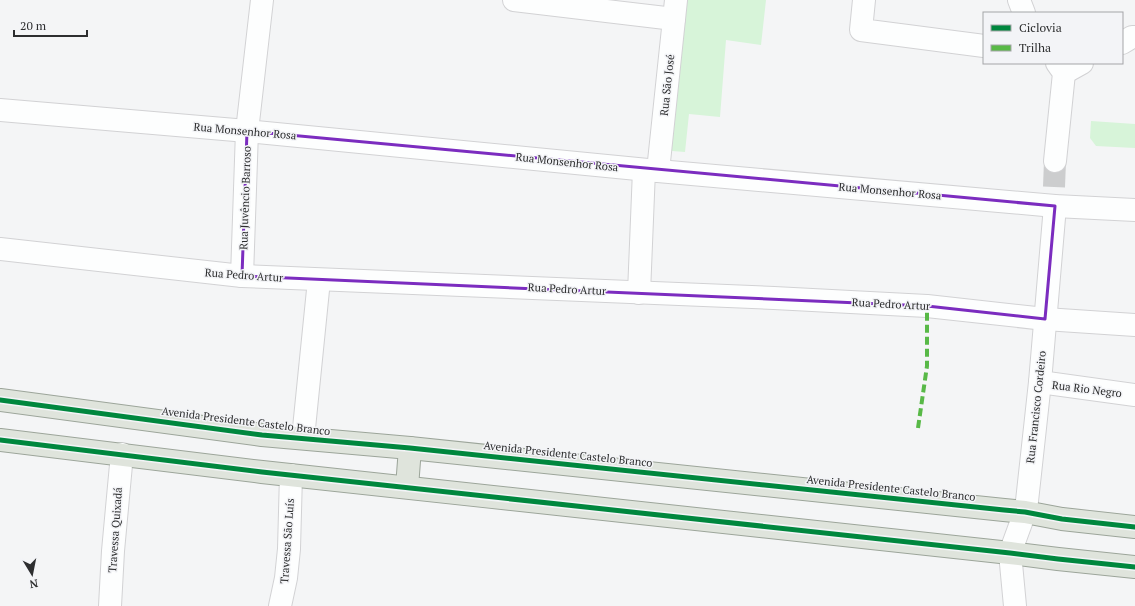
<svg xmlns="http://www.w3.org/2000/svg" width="1135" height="606" font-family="'PT Serif',serif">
	<rect width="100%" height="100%" fill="#f4f5f6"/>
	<!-- green -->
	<g fill="#d7f4d9">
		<polygon points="683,0 766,0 761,45 726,40 720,117 689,114 685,152 672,151 669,150"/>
		<polygon points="1091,121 1135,124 1135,148 1096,146 1090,138"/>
	</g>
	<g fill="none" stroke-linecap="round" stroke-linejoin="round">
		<!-- minor-tunnel -->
		<polyline stroke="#cccdce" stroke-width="22" stroke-dasharray="22 11" stroke-linecap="butt" points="1054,187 1055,161"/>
		<defs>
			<g id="minor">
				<polyline points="514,0 674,19"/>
				<polyline points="864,0 861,30 984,46"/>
				<polyline points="1019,0 1024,13"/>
				<polyline points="1122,43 1132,37 1135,37"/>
				<polyline points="1064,73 1082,63"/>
				<polyline points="0,110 247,131 658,171 1055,206 1135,210"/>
				<polyline points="1055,161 1064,73 1057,63"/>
				<polyline points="658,171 676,0"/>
				<polyline points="0,249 242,276 774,298 927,306 1045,319 1135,325"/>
				<polyline points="242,276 247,131 262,0"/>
				<polyline points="639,293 644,170"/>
				<polyline points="1040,382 1135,395"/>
				<polyline points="303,438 319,280"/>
				<polyline points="110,606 113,551 122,454"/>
				<polyline points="280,606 286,578 289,549 291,475"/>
				<polyline points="1015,606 1010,553 1025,512 1027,501 1040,382 1055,206"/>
			</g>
			<g id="major">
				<polyline points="0,400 262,435 410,448 1004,510 1025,512 1062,519 1135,527"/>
				<polyline points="0,440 262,472 1010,553 1058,559 1135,567"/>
				<polyline points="407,487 410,448"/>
			</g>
		</defs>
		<!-- minor casing -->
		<use href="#minor" stroke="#d2d2d4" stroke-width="24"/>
		<!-- major casing -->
		<use href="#major" stroke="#9ca59a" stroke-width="24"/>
		<!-- minor -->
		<use href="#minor" stroke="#fdfefe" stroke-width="22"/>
		<!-- major -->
		<use href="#major" stroke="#dfe4dc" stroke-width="22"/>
		<!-- quiet -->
		<polyline stroke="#58b947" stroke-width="4" stroke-dasharray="8 4" stroke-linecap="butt" points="918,428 927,366 927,306"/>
		<defs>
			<g id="cycleway">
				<polyline points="0,400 262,435 410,448 1004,510 1025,512 1062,519 1135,527"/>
				<polyline points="0,440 262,472 1010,553 1058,559 1135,567"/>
			</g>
		</defs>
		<!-- cycleway casing -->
		<use href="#cycleway" stroke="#f3f4f7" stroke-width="8"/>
		<!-- cycleway -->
		<use href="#cycleway" stroke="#00873e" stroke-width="5"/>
	</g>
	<!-- marked area -->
	<path fill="none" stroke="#7b2cbf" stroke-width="3" stroke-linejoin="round" d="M247 131 1055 206 1045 319 927 306 242 276Z"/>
	<g text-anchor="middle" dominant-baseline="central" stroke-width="3" stroke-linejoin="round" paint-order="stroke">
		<!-- street labels -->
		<g font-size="11" fill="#2d2e2f" stroke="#f3f4f7">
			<text transform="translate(667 85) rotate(-84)">Rua São José</text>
			<text transform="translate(245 131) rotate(5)">Rua Monsenhor Rosa</text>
			<text transform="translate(567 162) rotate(6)">Rua Monsenhor Rosa</text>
			<text transform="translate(890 191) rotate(5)">Rua Monsenhor Rosa</text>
			<text transform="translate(245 198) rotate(-88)">Rua Juvêncio Barroso</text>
			<text transform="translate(244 275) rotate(4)">Rua Pedro Artur</text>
			<text transform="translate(567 289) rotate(3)">Rua Pedro Artur</text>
			<text transform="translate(891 304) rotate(3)">Rua Pedro Artur</text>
			<text transform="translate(1087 389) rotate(7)">Rua Rio Negro</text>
			<text transform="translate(1036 407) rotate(-84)">Rua Francisco Cordeiro</text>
			<text transform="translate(246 421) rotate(7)">Avenida Presidente Castelo Branco</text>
			<text transform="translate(568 454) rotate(6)">Avenida Presidente Castelo Branco</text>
			<text transform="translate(891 488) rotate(6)">Avenida Presidente Castelo Branco</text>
			<text transform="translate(115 530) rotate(-86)">Travessa Quixadá</text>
			<text transform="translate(287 541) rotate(-86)">Travessa São Luís</text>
		</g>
	</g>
	<!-- legend -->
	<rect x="983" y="12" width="140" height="52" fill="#f3f4f7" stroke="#a4a5a7"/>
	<rect x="991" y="25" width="20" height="6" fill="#00873e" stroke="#a4a5a7"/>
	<text x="1019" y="32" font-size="12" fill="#2d2e2f">Ciclovia</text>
	<rect x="991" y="45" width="20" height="6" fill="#58b947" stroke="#a4a5a7"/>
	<text x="1019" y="52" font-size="12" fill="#2d2e2f">Trilha</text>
	<!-- north arrow -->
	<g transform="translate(32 574) rotate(170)" stroke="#f3f4f7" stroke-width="3" paint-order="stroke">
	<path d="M0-3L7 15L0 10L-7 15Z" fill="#2d2e2f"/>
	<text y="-6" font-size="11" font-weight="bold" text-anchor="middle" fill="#2d2e2f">N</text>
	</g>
	<!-- scale -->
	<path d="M14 30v6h73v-6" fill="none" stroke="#2d2e2f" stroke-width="2"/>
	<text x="20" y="30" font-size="12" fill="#2d2e2f" stroke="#f3f4f7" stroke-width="3" paint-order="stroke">20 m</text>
</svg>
